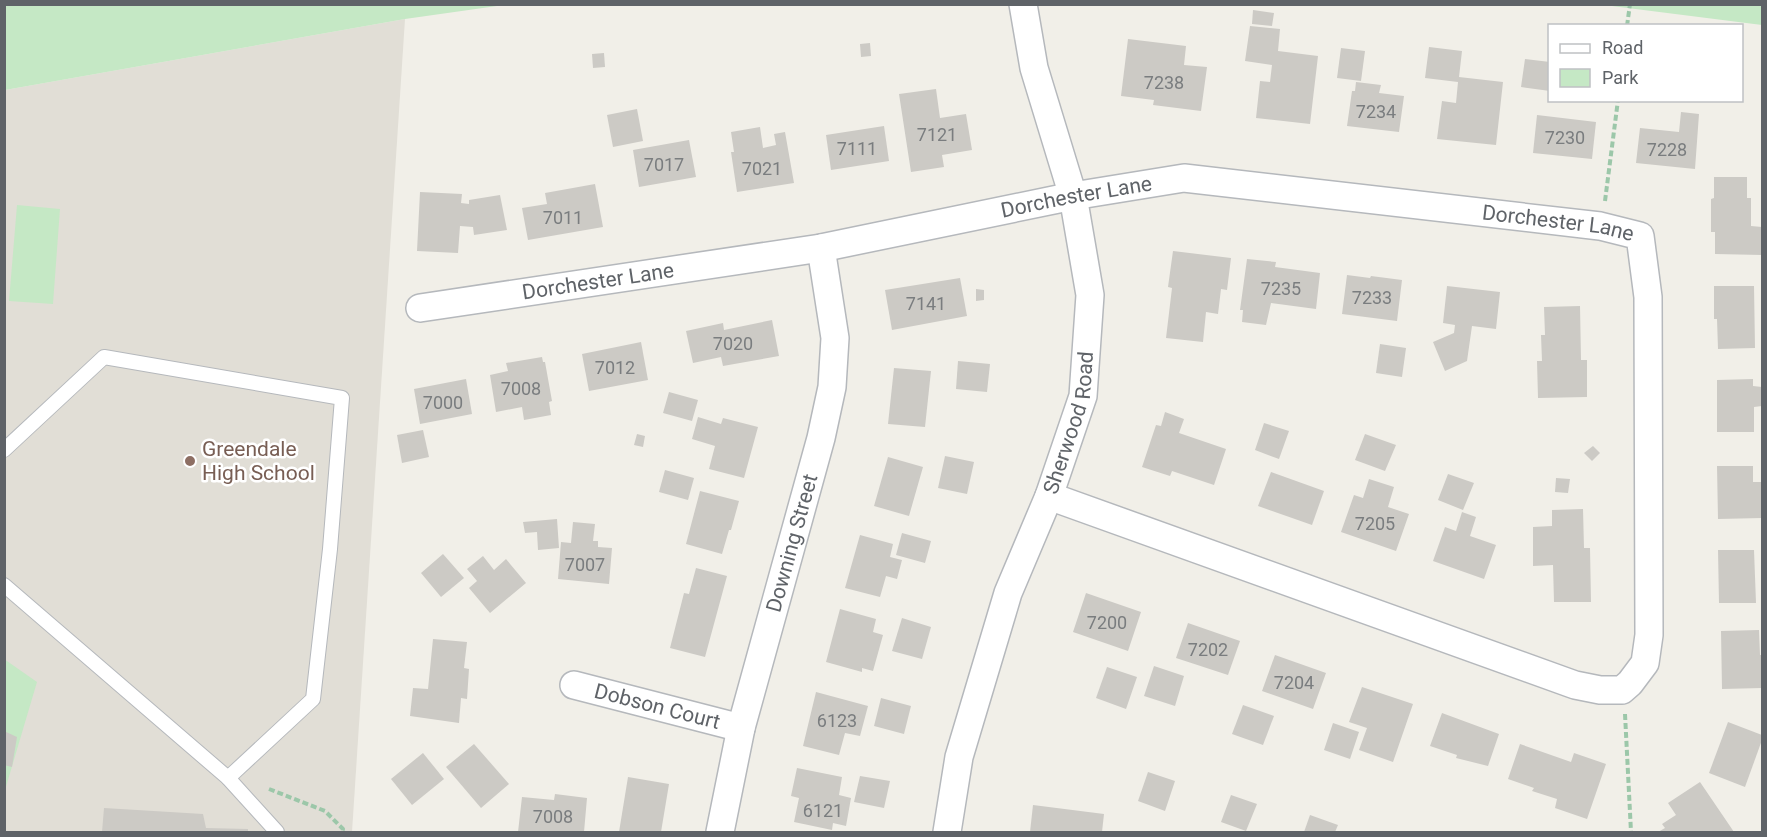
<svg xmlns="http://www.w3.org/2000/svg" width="1767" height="837" font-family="Roboto,sans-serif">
	<rect width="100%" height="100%" fill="#f1efe8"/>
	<!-- education -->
	<polygon fill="#e1ded6" points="405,19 352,832 5,832 5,90"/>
	<!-- green -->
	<g fill="#c5e8c5">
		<polygon points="5,4 504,4 504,5 405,19 5,90"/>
		<polygon points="1604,5 1762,5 1762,25"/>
		<polygon points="17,205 60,209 53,304 9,301"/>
		<polygon points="4,659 37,682 5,790 4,789"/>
	</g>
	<!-- building -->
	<g fill="#cccac5">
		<polygon points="1253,10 1274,13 1272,26 1252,24"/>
		<polygon points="1250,26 1280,29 1278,51 1318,56 1310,124 1256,118 1260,81 1270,82 1272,65 1245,61"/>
		<polygon points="1128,39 1186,46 1184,65 1207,67 1201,111 1153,105 1154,100 1121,96"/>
		<polygon points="870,43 871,56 861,57 860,44"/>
		<polygon points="1429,47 1462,51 1459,77 1503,82 1496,145 1437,139 1442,101 1456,103 1458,82 1425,78"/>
		<polygon points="1341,48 1365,51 1361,81 1337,78"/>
		<polygon points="604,53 605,67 593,68 592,54"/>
		<polygon points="1525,59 1550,62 1550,91 1521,87"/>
		<polygon points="1356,82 1381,85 1379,93 1404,96 1399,132 1347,126 1352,91 1355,91"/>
		<polygon points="936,89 940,118 966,114 972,150 942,155 944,167 911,172 899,94"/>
		<polygon points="637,109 643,141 613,147 607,115"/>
		<polygon points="1681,112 1699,114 1695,169 1636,163 1640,128 1679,132"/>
		<polygon points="1537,115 1596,122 1592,159 1533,153"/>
		<polygon points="884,126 889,161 831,170 826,135"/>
		<polygon points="760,127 763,148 776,145 774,134 785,132 794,183 737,192 731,152 734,152 731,132"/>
		<polygon points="689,140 696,177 639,187 633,150"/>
		<polygon points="1714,177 1747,177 1747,198 1751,198 1751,226 1762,227 1762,255 1715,254 1715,232 1711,232 1711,199 1714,198"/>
		<polygon points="595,184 603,227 528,240 522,208 547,204 545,193"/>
		<polygon points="420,192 462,194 461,203 469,204 469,200 500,195 507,230 474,235 473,227 460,226 458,253 417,251"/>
		<polygon points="1173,251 1231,258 1227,290 1221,289 1218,314 1206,312 1203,342 1166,338 1172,288 1168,287"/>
		<polygon points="1247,259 1276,262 1275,267 1320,273 1316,309 1271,303 1266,325 1242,322 1243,310 1240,310"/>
		<polygon points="1347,275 1370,278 1371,276 1402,280 1397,321 1342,314"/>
		<polygon points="960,278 967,316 892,330 885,290"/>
		<polygon points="1447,286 1500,292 1496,329 1472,326 1467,361 1445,371 1433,342 1454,333 1455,325 1443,323"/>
		<polygon points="1714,286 1754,286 1755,348 1718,349 1717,319 1714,319"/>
		<polygon points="976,289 984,290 984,300 976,301"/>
		<polygon points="1580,306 1581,360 1587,360 1587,397 1538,398 1537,361 1542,361 1541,335 1545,335 1544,307"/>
		<polygon points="772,320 779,356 723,366 721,357 693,363 686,331 723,323 724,330"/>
		<polygon points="641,342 648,380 589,391 582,354"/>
		<polygon points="1380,344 1406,348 1402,377 1376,373"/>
		<polygon points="542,357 543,362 545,362 552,401 549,402 551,415 524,420 522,407 496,412 490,375 508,371 506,363"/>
		<polygon points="958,361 990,364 987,392 956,389"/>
		<polygon points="894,368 931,371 925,427 888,424"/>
		<polygon points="466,379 472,414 420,424 414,389"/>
		<polygon points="1753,379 1753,386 1762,387 1762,406 1754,407 1754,432 1717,432 1717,380"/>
		<polygon points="669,392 698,400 692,421 663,413"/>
		<polygon points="1165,412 1184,419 1179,433 1226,449 1214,485 1172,471 1170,476 1142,467 1156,425 1161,426"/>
		<polygon points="698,417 721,424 723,418 758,427 744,478 709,469 715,446 692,439"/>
		<polygon points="1264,423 1289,431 1279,459 1255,450"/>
		<polygon points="423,430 429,457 402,463 397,435"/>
		<polygon points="637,434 645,436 643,447 634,445"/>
		<polygon points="1365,434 1396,445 1385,471 1355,460"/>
		<polygon points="1593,446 1600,453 1592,461 1584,453"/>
		<polygon points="945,456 974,462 967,494 938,488"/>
		<polygon points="888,457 923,467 909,516 874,506"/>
		<polygon points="1717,466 1753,466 1753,482 1762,482 1762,518 1718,519"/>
		<polygon points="665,470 694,478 688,500 659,492"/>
		<polygon points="1271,472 1324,491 1312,525 1258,506"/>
		<polygon points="1448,474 1474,483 1463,510 1438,500"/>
		<polygon points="1556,478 1570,479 1568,493 1555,492"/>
		<polygon points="1369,479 1394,487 1388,507 1409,514 1396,551 1341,532 1354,495 1363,498"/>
		<polygon points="700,491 739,501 731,530 729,530 722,554 686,544"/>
		<polygon points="1583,509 1584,548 1590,548 1591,602 1554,602 1553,565 1533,566 1533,527 1552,526 1552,510"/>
		<polygon points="1462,512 1476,517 1470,536 1496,545 1484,579 1433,561 1445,527 1456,531"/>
		<polygon points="557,519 559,548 538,550 537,532 525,533 523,522"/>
		<polygon points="573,522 595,524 593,541 598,541 598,547 612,548 609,584 558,579 561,542 571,543"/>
		<polygon points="902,533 931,541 925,563 896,555"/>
		<polygon points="860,535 893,544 890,557 902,560 897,579 886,576 880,597 845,588"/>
		<polygon points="1718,550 1754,550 1756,603 1719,603"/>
		<polygon points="443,554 464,578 441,597 421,573"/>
		<polygon points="483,556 494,570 506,559 526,583 490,613 469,588 477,581 467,569"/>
		<polygon points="696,568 727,576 705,657 670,648 684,593 689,594"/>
		<polygon points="1086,593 1141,612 1128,651 1073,632"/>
		<polygon points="840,609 876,619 873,632 883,635 873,671 862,668 862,672 826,662"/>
		<polygon points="902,618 931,627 922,659 892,651"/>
		<polygon points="1188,623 1240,641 1228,675 1176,658"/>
		<polygon points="1759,630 1760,655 1762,655 1762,688 1722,689 1721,631"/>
		<polygon points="433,639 467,642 464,668 469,669 467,699 461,698 459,723 410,716 413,688 428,689"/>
		<polygon points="1275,655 1326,673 1313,709 1262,691"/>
		<polygon points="1154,666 1184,676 1175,706 1144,696"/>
		<polygon points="1107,667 1137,677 1126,709 1096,698"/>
		<polygon points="1362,687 1413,704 1393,762 1359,750 1367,728 1349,722"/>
		<polygon points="816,692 868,706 860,736 845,733 839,755 803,746"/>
		<polygon points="881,698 911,706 904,734 874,726"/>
		<polygon points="1243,705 1274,716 1263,745 1232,734"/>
		<polygon points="1442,713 1499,734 1488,766 1456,758 1457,755 1430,746"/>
		<polygon points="1728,722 1762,735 1762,740 1745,787 1709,773"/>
		<polygon points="1333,723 1359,732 1350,759 1324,750"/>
		<polygon points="4,731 17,737 12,767 4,765"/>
		<polygon points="474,744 509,784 481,808 446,767"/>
		<polygon points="1520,744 1571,762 1574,753 1606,764 1587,819 1555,808 1557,799 1532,791 1534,788 1508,779"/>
		<polygon points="423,753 444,779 412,805 391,779"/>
		<polygon points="797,768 842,777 839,795 851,798 846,826 833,823 832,830 794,822 799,798 791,796"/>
		<polygon points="1148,772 1175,781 1165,811 1138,801"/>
		<polygon points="860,776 890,781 884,808 854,802"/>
		<polygon points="628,777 669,784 661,832 619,832"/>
		<polygon points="1700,782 1734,832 1658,832 1665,828 1662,824 1676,815 1668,803"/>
		<polygon points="555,794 587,798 584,832 518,832 522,797 554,800"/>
		<polygon points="1231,795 1257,804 1246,831 1221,822"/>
		<polygon points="1033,805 1104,814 1102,832 1030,832"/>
		<polygon points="104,808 203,814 206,828 248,829 248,832 102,832"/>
		<polygon points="1310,815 1338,825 1335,832 1304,832"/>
	</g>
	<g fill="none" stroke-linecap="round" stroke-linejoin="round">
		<defs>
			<g id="lane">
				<polyline points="4,450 104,357 342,398 330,549 313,699 228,778 277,832"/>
				<polyline points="4,585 228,778"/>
			</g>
			<g id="street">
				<path id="s1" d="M420 308 821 248 1073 196 1184 178 1600 226 1640 236 1648 297 1649 635 1645 663 1630 683 1622 690H1600L1575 685 1049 496"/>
				<path id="s2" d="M574 685 741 728"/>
				<path id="s3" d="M720 832 741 728 821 438 832 387 835 338 821 248"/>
				<path id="s4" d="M947 832 959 757 1008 593 1049 496 1083 396 1090 295 1073 196 1034 68 1023 4"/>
			</g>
		</defs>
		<!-- lane casing -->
		<use href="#lane" stroke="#b5b8bc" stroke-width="16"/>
		<!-- street casing -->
		<use href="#street" stroke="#b5b8bc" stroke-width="30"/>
		<!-- path -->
		<g stroke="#9cc7a9" stroke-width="4" stroke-dasharray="6 3" stroke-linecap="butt">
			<polyline points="1627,26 1630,4"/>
			<polyline points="1605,201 1618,100"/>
			<polyline points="1625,714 1631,832"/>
			<polyline points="269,789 325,811 343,829 342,832"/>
		</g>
		<!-- lane -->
		<use href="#lane" stroke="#fff" stroke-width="14"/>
		<!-- street -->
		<use href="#street" stroke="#fff" stroke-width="27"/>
	</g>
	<!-- markers -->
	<circle fill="#8d6e63" stroke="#fff" stroke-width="2" cx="190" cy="461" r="6"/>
	<g text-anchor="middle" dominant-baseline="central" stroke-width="5" stroke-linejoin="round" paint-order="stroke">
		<!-- number labels -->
		<g font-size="18" fill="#7a7d7f">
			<text x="1164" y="82">7238</text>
			<text x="1376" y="111">7234</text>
			<text x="937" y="134">7121</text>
			<text x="1565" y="137">7230</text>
			<text x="857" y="148">7111</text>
			<text x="1667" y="149">7228</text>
			<text x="664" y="164">7017</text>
			<text x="762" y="168">7021</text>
			<text x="563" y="217">7011</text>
			<text x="1281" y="288">7235</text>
			<text x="1372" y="297">7233</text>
			<text x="926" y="303">7141</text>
			<text x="733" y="343">7020</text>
			<text x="615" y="367">7012</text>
			<text x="521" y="388">7008</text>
			<text x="443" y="402">7000</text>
			<text x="1375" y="523">7205</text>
			<text x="585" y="564">7007</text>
			<text x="1107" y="622">7200</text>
			<text x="1208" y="649">7202</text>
			<text x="1294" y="682">7204</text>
			<text x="837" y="720">6123</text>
			<text x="823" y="810">6121</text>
			<text x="553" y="816">7008</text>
		</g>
		<!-- street labels -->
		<g font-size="21" fill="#5f6368" stroke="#fff">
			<text stroke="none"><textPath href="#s1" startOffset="666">Dorchester Lane</textPath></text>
			<text stroke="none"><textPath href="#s1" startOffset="1152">Dorchester Lane</textPath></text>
			<text stroke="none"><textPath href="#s1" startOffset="180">Dorchester Lane</textPath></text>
			<text stroke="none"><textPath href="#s4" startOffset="429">Sherwood Road</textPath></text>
			<text stroke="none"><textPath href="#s3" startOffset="298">Downing Street</textPath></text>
			<text stroke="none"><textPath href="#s2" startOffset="86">Dobson Court</textPath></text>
		</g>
		<!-- education labels -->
		<g font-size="21" fill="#785e54" stroke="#fff" text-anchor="start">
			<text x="202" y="449">Greendale<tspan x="202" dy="24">High School</tspan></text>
		</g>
	</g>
	<!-- border -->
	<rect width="1767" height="837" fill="none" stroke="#5f6368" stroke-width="12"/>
	<!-- legend -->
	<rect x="1548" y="24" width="195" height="78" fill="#ffffff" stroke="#bfc1c3" stroke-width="1.5"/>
	<rect x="1560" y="44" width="30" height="9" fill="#ffffff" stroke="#bfc1c3" stroke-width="1.5"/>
	<text x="1602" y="54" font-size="18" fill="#5f6368">Road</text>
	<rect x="1560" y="69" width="30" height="18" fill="#c5e8c5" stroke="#bfc1c3" stroke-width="1.5"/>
	<text x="1602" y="84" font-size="18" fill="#5f6368">Park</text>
</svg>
